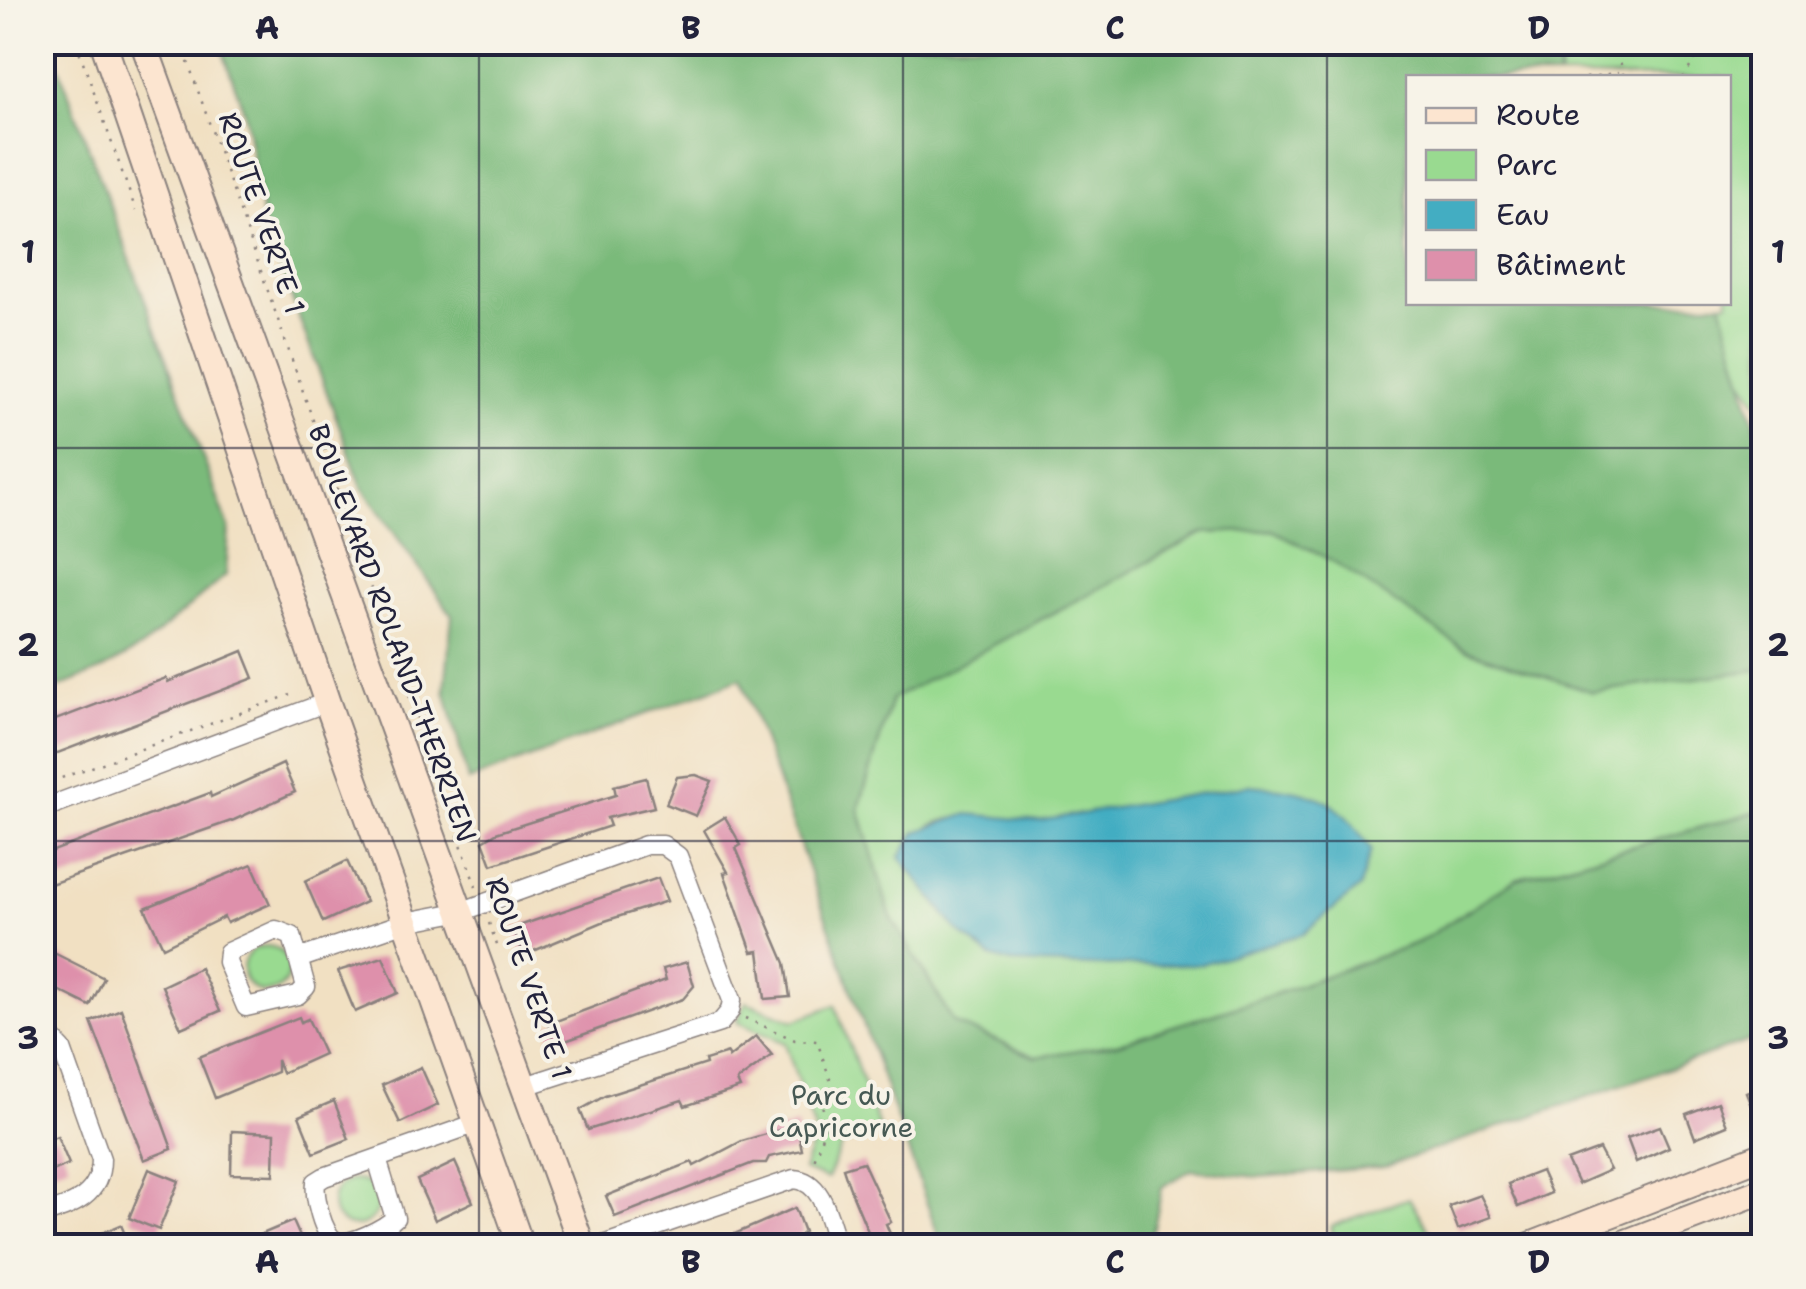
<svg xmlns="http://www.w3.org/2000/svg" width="1806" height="1289" font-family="'Shantell Sans',sans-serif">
	<rect width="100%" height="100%" fill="#f7f3e8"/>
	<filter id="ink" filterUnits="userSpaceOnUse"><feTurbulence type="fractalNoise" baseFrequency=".01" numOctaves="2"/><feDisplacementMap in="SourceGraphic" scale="20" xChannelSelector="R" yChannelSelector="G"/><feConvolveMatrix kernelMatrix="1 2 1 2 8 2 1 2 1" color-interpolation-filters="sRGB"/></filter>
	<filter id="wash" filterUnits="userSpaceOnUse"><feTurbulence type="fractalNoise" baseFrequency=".0048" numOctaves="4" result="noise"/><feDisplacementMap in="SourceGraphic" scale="40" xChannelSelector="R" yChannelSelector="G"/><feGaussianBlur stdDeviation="2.25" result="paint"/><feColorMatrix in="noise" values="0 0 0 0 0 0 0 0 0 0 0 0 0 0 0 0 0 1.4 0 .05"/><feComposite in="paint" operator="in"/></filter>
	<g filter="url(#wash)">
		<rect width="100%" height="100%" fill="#f1e0c2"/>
		<!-- green -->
		<g fill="#99da90" stroke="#5e7e66" stroke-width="2.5" fill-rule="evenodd">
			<polygon points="1562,43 1763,43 1763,411 1742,378 1721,303 1728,302 1728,78 1559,77"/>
			<path d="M1272 530 1593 692 1763 669V810L1516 879 1419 942 1273 995 1116 1044 1036 1057 954 1023 890 915 859 808 892 699 1203 533ZM1134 806 958 931 900 857C938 797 983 824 1040 821 1071 819 1103 811 1134 806Z"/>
			<circle cx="266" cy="969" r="23"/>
			<polygon points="746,1002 794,1021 835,1005 881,1133 842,1144 827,1179 803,1170 816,1134 785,1043 737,1022"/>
			<circle cx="355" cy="1203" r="23"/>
			<polygon points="1409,1198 1438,1246 1336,1246 1331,1226"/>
		</g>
		<!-- forest -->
		<g fill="#7aba7a" stroke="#4e6e5a" stroke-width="2.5">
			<polygon points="50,43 229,528 226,575 143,646 104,669 43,694 42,43"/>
			<polygon points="220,43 1560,43 1558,77 1408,78 1408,302 1721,303 1763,453 1763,669 1593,692 1466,650 1336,563 1272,530 1203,533 892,699 859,808 890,915 954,1023 1035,1057 1116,1044 1273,995 1419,942 1516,879 1763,810 1763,1036 1384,1167 1258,1177 1191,1170 1162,1187 1154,1228 1144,1246 942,1246 741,678 468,781 445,690 452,615 362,487 263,221 245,114"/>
		</g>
		<!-- water -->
		<path fill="#43adc2" stroke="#32687e" stroke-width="2.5" d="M1249 785C1313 791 1335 793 1371 850L1360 887 1303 934 1201 964 1092 966 1011 963 991 957 958 931 900 857 916 832 968 814 1039 821Z"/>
		<g id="blocks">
			<!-- building -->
			<g fill="#de90ab">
				<polygon points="243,651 254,678 42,759 42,725 166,678 168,682"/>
				<polygon points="283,764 295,792 234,820 42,887 42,855 210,793 211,797"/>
				<polygon points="696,775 712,781 696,816 666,804 677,777"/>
				<polygon points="646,778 654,807 607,818 610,826 492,865 483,841 496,833 616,795 614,786"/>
				<polygon points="725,817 741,845 736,848 785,963 790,997 765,999 759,951 752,952 724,873 728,872 704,830"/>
				<polygon points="347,861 366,902 323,922 305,881"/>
				<polygon points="252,864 270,904 227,923 224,917 163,947 145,908"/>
				<polygon points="658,878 667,901 605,921 524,955 513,928"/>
				<polygon points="42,947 104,978 90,1006 42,982"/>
				<polygon points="383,957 398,993 355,1012 338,971"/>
				<polygon points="687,962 694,986 683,999 554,1045 548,1024 666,980 663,969"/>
				<polygon points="200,968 220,1011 181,1028 162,986"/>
				<polygon points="121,1009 172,1149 144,1160 91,1022"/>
				<polygon points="299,1017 301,1022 308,1019 324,1054 282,1073 277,1060 277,1072 215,1098 199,1057"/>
				<polygon points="756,1036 772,1055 737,1081 740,1088 685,1106 682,1100 588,1130 580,1110 605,1096 706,1064 705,1060 728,1053 729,1057"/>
				<polygon points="421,1067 438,1105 400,1123 382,1085"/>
				<polygon points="1764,1085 1764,1135 1763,1135 1746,1092"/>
				<polygon points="334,1101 349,1139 314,1153 299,1116"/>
				<polygon points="1718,1102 1727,1125 1695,1138 1686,1114"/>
				<polygon points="797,1125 802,1150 769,1157 766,1163 753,1163 615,1217 606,1196 692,1162 694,1166 742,1141"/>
				<polygon points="1660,1126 1669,1147 1636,1162 1627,1138"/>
				<polygon points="232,1131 275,1133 274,1175 231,1174"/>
				<polygon points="57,1136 69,1164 42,1175 42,1142"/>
				<polygon points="1599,1149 1610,1170 1578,1184 1567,1161"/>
				<polygon points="455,1162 473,1202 435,1220 417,1180"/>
				<polygon points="863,1162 891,1222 886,1224 895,1246 874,1246 849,1186 843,1168"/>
				<polygon points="149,1169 179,1181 159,1230 129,1218"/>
				<polygon points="1541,1171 1551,1193 1518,1207 1508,1184"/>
				<polygon points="1480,1195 1491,1217 1458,1229 1449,1206"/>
				<polygon points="795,1208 804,1232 793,1242 734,1246 730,1236"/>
				<polygon points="293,1221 304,1246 259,1246 255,1237"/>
				<polygon points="121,1225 130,1246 71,1246"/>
			</g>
		</g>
	</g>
	<g filter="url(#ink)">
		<use href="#blocks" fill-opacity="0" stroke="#8a817e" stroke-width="2.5"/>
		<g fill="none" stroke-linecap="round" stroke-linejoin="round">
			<defs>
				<g id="street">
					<polyline points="42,809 327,702"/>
					<polygon points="276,930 292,936 306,987 298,995 246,1007 227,962 228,952"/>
					<polyline points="301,958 406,922 463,911 646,845 663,845 678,856 732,1000 730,1011 720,1023 525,1086"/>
					<path d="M42 1028 62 1049 101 1159C101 1196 73 1205 42 1215"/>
					<path d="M377 1159 395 1218C386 1227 350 1247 336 1241 322 1235 314 1195 316 1182L324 1177 477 1123"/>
					<path d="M600 1246 794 1179C824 1181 829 1222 838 1246"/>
				</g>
				<g id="secondary">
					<polyline points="103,42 327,702 521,1246"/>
					<polyline points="143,42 582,1246"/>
					<polyline points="1529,1246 1764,1155"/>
					<polyline points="1617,1246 1764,1190"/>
				</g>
			</defs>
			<!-- street casing -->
			<use href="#street" stroke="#8a817e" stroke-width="21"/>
			<!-- secondary casing -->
			<use href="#secondary" stroke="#8a817e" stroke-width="29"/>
			<!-- path -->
			<g stroke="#8a817e" stroke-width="2.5" stroke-dasharray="2.5 8" stroke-linecap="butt">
				<polyline points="76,42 136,211"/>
				<polyline points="181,42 476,887"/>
				<polyline points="1616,42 1624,78"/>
				<polyline points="1586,78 1618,72"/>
				<polyline points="1683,78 1698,55 1720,42"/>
				<polyline points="42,785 290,695"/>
				<polyline points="489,923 498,948"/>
				<polyline points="745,1018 795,1040 817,1041 831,1082 821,1103 827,1120 813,1164"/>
			</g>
			<!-- street -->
			<use href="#street" stroke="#fff" stroke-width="18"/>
			<!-- secondary -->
			<use href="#secondary" stroke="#fce5d0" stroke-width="25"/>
		</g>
	</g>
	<!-- grid -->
	<path fill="none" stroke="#22223b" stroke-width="2.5" stroke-opacity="0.55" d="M479 42V1246M903 42V1246M1327 42V1246M42 448H1764M42 841H1764"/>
	<g text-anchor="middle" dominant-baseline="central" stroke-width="8" stroke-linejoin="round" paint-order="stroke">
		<!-- street labels -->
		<g font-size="28" fill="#22223b" stroke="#f7f3e8">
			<text transform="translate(262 213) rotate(71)">ROUTE VERTE 1</text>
			<text transform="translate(393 633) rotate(70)">BOULEVARD ROLAND-THERRIEN</text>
			<text transform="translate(529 978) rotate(71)">ROUTE VERTE 1</text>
		</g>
		<!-- park labels -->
		<g font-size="28" fill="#465954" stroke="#f7f3e8">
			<text x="841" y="1095">Parc du<tspan x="841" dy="32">Capricorne</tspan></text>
		</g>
	</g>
	<!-- margin -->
	<rect width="1806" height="1289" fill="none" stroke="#f7f3e8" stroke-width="110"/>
	<!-- legend -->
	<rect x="1406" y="75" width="325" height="230" fill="#f7f3e8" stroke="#a29fa3" stroke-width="2.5"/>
	<rect x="1426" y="108" width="50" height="15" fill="#fce5d0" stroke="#a29fa3" stroke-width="2.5"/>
	<text x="1496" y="125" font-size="30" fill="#22223b">Route</text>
	<rect x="1426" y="150" width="50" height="30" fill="#99da90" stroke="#a29fa3" stroke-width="2.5"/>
	<text x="1496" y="175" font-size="30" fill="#22223b">Parc</text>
	<rect x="1426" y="200" width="50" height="30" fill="#43adc2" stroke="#a29fa3" stroke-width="2.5"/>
	<text x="1496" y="225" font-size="30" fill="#22223b">Eau</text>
	<rect x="1426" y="250" width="50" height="30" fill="#de90ab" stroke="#a29fa3" stroke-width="2.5"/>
	<text x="1496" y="275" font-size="30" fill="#22223b">Bâtiment</text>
	<rect x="55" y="55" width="1696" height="1179" fill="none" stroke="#22223b" stroke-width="4"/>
	<g font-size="32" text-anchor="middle" font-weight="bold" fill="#22223b">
		<text x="267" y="39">A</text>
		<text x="691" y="39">B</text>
		<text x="1115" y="39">C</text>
		<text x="1539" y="39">D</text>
		<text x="28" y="263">1</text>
		<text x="1778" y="263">1</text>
		<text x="28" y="656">2</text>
		<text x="1778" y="656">2</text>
		<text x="28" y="1049">3</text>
		<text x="1778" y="1049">3</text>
		<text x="267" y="1273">A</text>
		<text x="691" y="1273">B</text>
		<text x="1115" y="1273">C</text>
		<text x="1539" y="1273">D</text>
	</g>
</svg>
